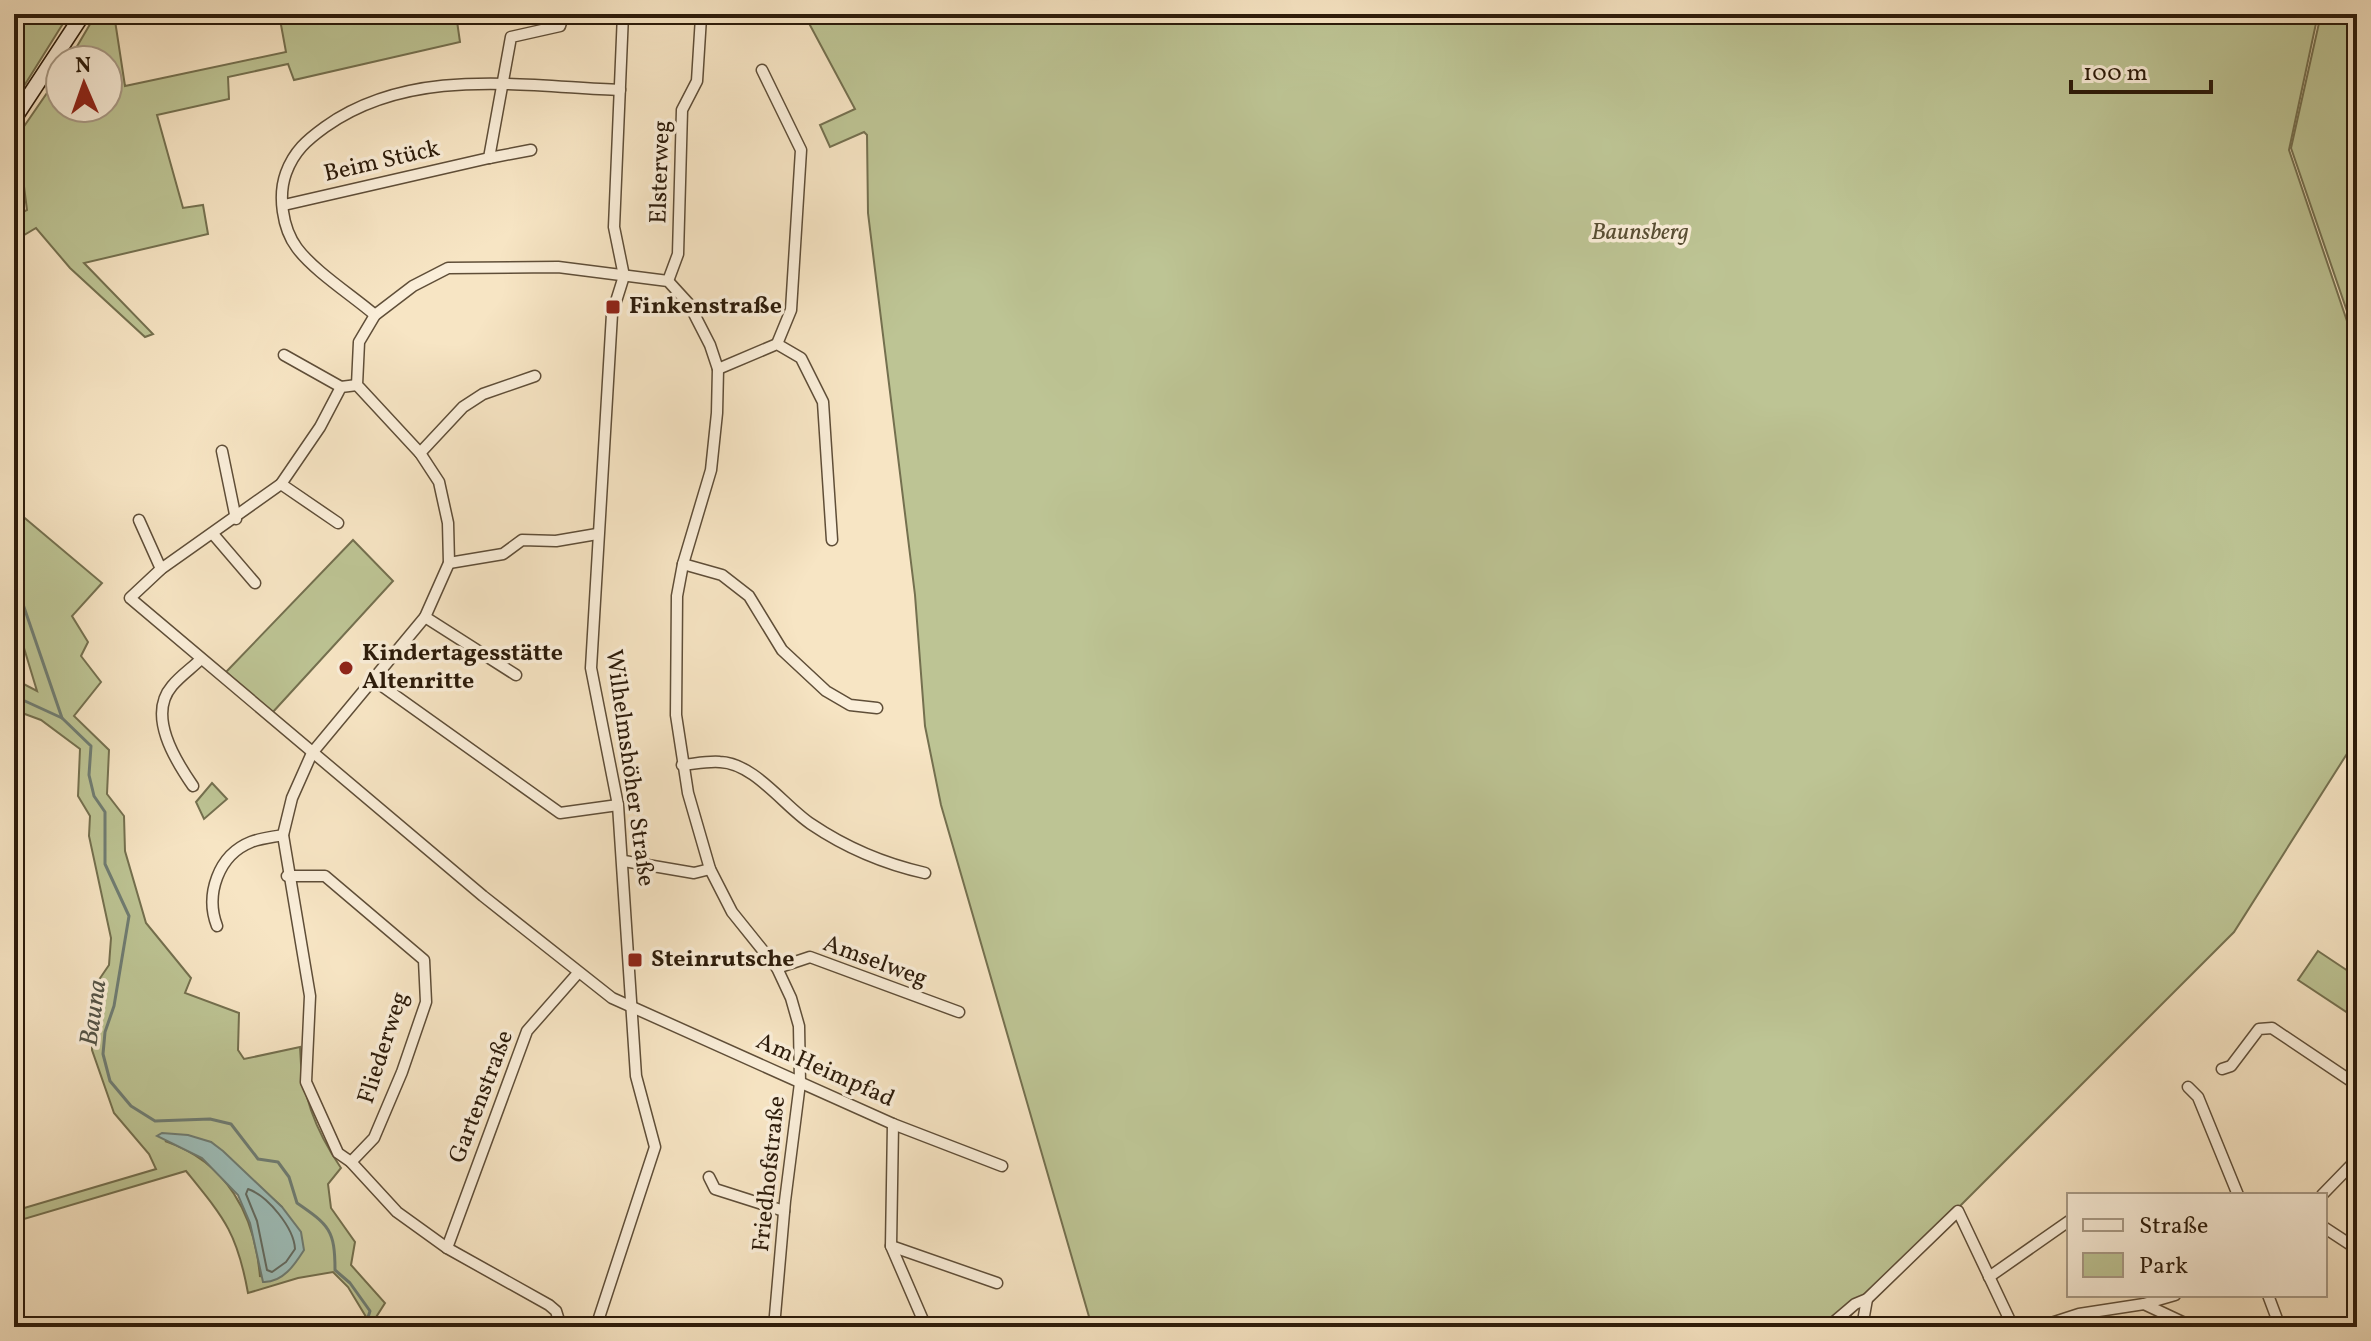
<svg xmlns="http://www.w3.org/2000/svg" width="2371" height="1341" font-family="Vollkorn,serif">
	<rect width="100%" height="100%" fill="#f7e5c4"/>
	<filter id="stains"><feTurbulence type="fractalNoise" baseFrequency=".0025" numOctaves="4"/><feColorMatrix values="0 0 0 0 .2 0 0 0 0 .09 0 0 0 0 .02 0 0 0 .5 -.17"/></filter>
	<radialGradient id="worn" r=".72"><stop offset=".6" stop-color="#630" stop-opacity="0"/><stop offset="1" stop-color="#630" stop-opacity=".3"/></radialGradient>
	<!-- green -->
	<g fill="#bdc494" stroke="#74704f" stroke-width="2" fill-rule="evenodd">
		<polygon points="14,14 69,14 14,102"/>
		<polygon points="96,14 114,14 125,86 286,52 279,14 456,14 460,42 294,80 288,64 228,77 229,99 157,115 183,208 203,205 208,234 84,263 153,334 145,337 70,268 36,228 14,241 14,217 27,210 20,155 14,153 14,141 60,74 60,108 108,108 108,60 69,60"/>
		<polygon points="804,14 2318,14 2289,150 2347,321 2357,331 2357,738 2234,932 1849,1317 1835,1327 1092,1327 941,805 925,726 915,595 868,213 867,135 864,132 830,147 820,125 855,109"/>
		<polygon points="2321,14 2357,14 2357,327 2350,320 2291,148"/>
		<path d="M14 509 102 583 72 616 88 642 81 656 101 682 74 716 109 750 107 794 124 816 125 851 146 923 191 978 185 993 239 1013 238 1050 244 1059 300 1047C301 1093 315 1130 341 1168L328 1184 331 1208 355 1242 351 1265 385 1303 371 1325 348 1287 333 1272 298 1278 248 1293C237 1232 224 1218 186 1171L14 1222V1211L156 1169 149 1154 114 1113 92 1050V990L109 965 111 938 89 836 90 816 78 796 80 749 41 720 14 710V679L37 691 14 615ZM165 1141 211 1142 282 1207 260 1277C255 1215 227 1162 165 1141Z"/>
		<polygon points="353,540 393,581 272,713 226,672"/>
		<polygon points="212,783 227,799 204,819 196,802"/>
		<polygon points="2318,951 2357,977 2357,1006 2351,1015 2298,980"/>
	</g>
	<!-- water -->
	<path fill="#9ebeb9" stroke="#707d73" stroke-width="2" d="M162 1133 188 1135 211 1142 223 1151 282 1207 301 1232 304 1250C295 1264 283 1283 263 1282L250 1223 238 1195 202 1158 157 1136Z"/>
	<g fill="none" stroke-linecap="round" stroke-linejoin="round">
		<!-- shore -->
		<path stroke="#656c62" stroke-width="2" d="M248 1189C268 1196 294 1228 295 1249L286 1262 272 1272 267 1270 257 1221 246 1194Z"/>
		<!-- stream -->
		<g stroke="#707d73" stroke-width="3">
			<polyline points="14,578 62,718"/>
			<path d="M14 696 62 718 91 746 89 775 94 796 105 812V864L129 916 114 1006 105 1032 103 1054 110 1081 131 1106 155 1121 210 1119 231 1124 258 1159 278 1162 289 1177 297 1203C329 1225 335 1230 335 1270L350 1283 370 1311 365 1327"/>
		</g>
		<defs>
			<g id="minor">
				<polyline points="762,70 801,150 791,310 777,344"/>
				<polyline points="489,158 531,150"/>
				<polyline points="284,205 489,158 511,37 560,26 562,19"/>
				<polyline points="668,281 678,254 682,110 697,81 701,17"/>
				<path d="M375 315C353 296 314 271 297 248 282 228 278 195 286 173 294 151 307 140 325 127 411 66 521 86 620 90"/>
				<polyline points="284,355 341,387"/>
				<polyline points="718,369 777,344 801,358 823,402 832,540"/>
				<polyline points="357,385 341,387 320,427 281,484 161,569 130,598 483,896 612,998 893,1124 1002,1166"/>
				<polyline points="222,451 236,519"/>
				<polyline points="420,453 463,407 483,394 535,376"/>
				<polyline points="281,484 338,523"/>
				<polyline points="139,520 161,569"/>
				<polyline points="213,534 255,583"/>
				<polyline points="449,563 503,554 522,540 556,541 597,534"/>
				<polyline points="683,564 722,575 749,596 782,650 826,691 850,705 877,708"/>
				<polyline points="425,617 516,675"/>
				<polyline points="375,681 560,813 618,805"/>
				<path d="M682 765C694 764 707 761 720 762 754 763 784 806 811 824 845 847 885 864 925 873"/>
				<path d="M193 786C175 760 147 715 172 686 180 676 192 668 201 659"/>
				<polyline points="624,861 694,873 710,869"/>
				<polyline points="287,876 325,876 424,960 426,1002 402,1072 374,1138 351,1162"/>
				<path d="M217 926C205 895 218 855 251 842 261 838 273 837 283 835"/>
				<polyline points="777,968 810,957 959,1012"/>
				<polyline points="2222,1069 2231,1066 2259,1029 2272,1028 2357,1085"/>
				<polyline points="2188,1087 2198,1097 2238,1195"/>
				<polyline points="893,1124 891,1246 926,1327"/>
				<polyline points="709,1177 715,1189 784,1211"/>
				<polyline points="2322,1195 2357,1159"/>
				<polyline points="2325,1228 2357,1249"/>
				<polyline points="891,1246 997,1283"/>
				<polyline points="447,1248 527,1031 578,973"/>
				<polyline points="1989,1277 2069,1221"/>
				<polyline points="2268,1295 2280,1327"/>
				<polyline points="2144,1304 2175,1295"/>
				<polyline points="597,1324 612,1327"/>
				<polyline points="561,1327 556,1311 549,1305 447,1248 397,1212 351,1162 338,1153 306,1082 310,996 283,835 292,798 312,753 425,617 449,563 448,523 439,482 420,453 357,385 359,342 375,315 413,286 448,268 558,267 668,281 689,304 710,345 718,369 717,413 711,470 683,564 677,596 676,715 688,793 710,869 732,912 777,968 791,998 799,1026 800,1083 785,1201 774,1327"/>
				<polyline points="596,1327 655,1147 636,1076 618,805 591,668 612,314 624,276 614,227 623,14"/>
				<polyline points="1828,1327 1855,1304 1867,1299 1958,1211 2013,1327"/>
				<polyline points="1862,1327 1867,1299"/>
				<polyline points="2039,1327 2079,1314 2144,1304 2193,1327"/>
			</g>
			<polyline id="secondary" points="14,119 83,14"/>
		</defs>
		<!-- minor casing -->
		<use href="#minor" stroke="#5f4e38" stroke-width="13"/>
		<!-- secondary casing -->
		<use href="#secondary" stroke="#2c1b0a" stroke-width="17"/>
		<!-- minor -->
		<use href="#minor" stroke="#faeed9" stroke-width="10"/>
		<!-- secondary -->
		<use href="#secondary" stroke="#faeed9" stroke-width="14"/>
	</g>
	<!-- markers -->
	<g fill="#8f2418" stroke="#faeed9" stroke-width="3">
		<rect x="605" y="299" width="16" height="16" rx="4"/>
		<circle cx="346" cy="668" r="8"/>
		<rect x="627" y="952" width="16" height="16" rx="4"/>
	</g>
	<g text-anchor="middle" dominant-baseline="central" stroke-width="7" stroke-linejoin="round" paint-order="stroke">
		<!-- street labels -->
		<g font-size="24" fill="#2c1b0a" stroke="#faeed9">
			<text transform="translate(382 162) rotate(-13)">Beim Stück</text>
			<text transform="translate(661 172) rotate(-88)">Elsterweg</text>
			<text transform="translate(629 768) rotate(82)">Wilhelmshöher Straße</text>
			<text transform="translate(875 962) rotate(20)">Amselweg</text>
			<text transform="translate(384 1048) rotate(-72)">Fliederweg</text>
			<text transform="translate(825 1071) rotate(24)">Am Heimpfad</text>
			<text transform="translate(482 1097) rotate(-69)">Gartenstraße</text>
			<text transform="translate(770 1174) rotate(-84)">Friedhofstraße</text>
		</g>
		<!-- park labels -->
		<g font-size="24" font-style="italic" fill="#584e33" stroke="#faeed9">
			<text x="1640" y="233">Baunsberg</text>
		</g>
		<!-- poi labels -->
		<g font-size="24" font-weight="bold" fill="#2c1b0a" stroke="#faeed9" text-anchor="start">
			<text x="629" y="307">Finkenstraße</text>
			<text x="362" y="654">Kindertagesstätte<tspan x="362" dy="28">Altenritte</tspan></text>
			<text x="651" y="960">Steinrutsche</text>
		</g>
		<!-- water labels -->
		<g font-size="26" font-style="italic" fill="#545447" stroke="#faeed9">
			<text transform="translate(94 1013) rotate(-82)">Bauna</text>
		</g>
	</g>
	<!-- margin -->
	<rect width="2371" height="1341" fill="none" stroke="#f7e5c4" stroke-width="48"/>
	<rect x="16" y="16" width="2339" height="1309" fill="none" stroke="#2c1b0a" stroke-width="4"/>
	<rect x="24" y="24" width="2323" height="1293" fill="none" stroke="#2c1b0a" stroke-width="2"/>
	<!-- legend -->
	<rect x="2067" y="1193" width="260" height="104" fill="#faeed9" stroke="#a89a86" stroke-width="2"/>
	<rect x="2083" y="1219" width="40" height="12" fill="#faeed9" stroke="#a89a86" stroke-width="2"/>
	<text x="2139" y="1233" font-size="24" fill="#2c1b0a">Straße</text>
	<rect x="2083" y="1253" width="40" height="24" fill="#bdc494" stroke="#a89a86" stroke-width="2"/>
	<text x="2139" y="1273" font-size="24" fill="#2c1b0a">Park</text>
	<!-- north arrow -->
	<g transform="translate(84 84) rotate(358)"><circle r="38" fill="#faeed9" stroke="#a89a86" stroke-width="2"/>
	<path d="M0-6L14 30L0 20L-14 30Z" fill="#8f2418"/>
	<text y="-12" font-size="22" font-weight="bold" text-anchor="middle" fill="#2c1b0a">N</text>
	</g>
	<!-- scale -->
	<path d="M2071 80v12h140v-12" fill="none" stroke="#2c1b0a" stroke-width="4"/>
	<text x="2083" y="80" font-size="24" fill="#2c1b0a" stroke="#faeed9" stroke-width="6" paint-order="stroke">100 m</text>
	<rect width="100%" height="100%" filter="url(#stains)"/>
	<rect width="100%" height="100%" fill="url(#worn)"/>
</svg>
